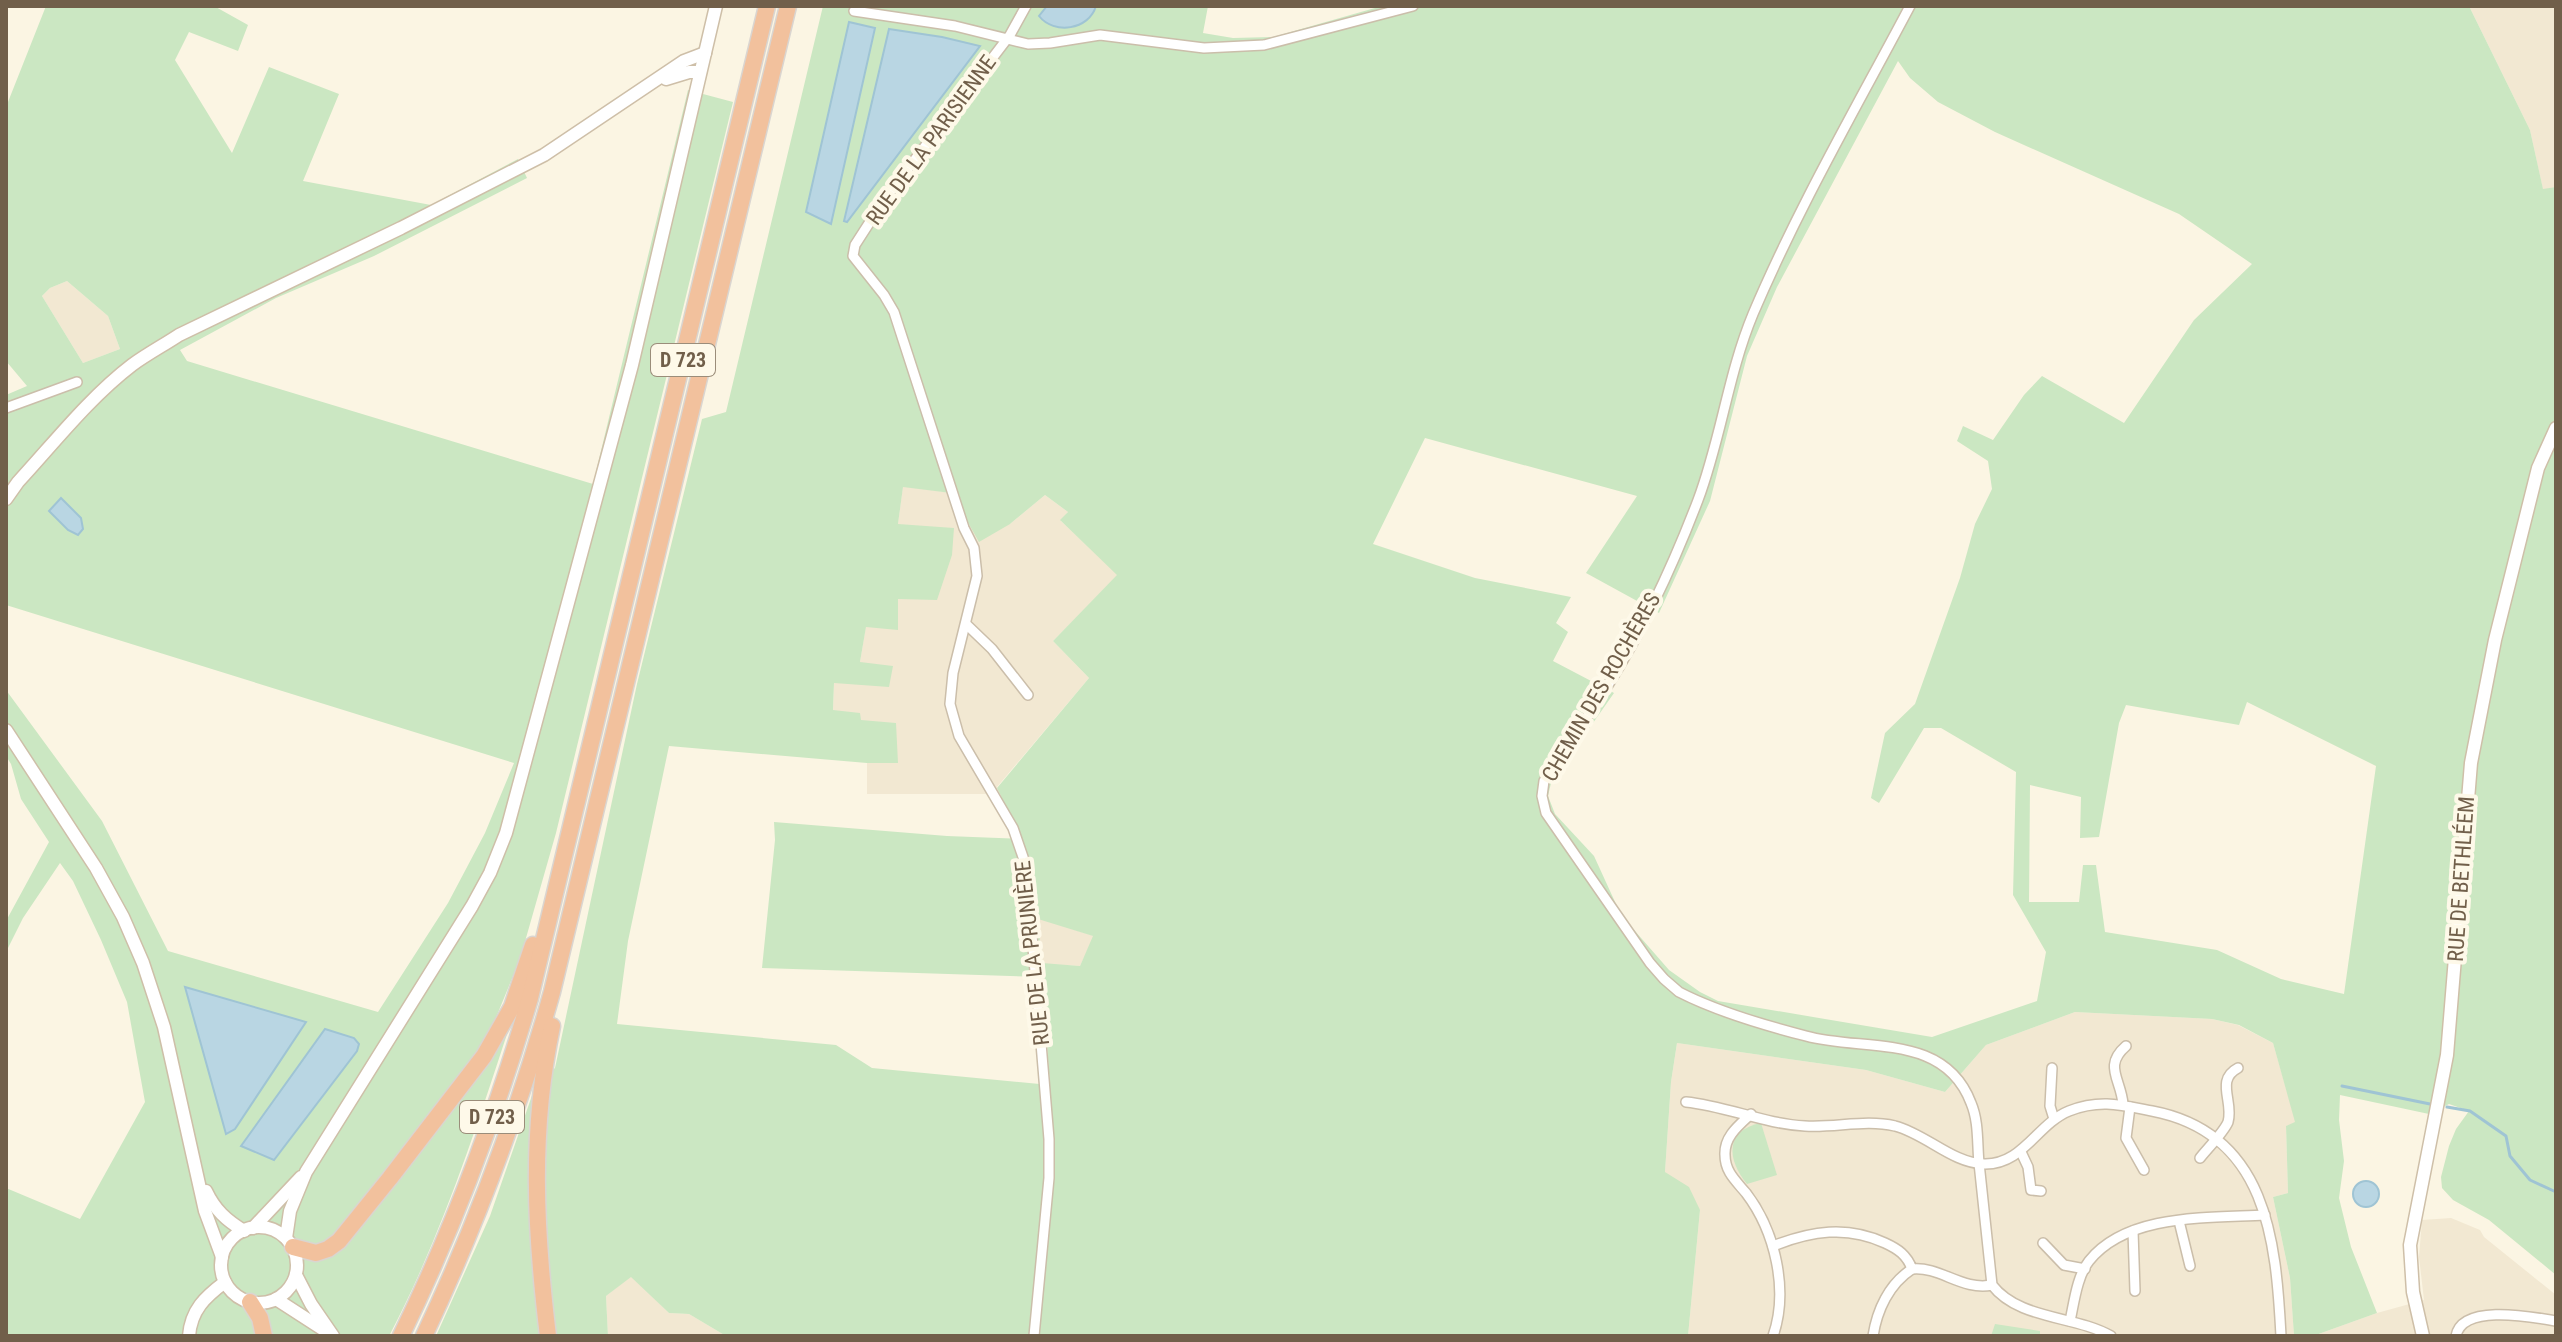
<svg xmlns="http://www.w3.org/2000/svg" width="2562" height="1342" font-family="'Roboto Condensed',sans-serif">
	<rect width="100%" height="100%" fill="#fbf5e3"/>
	<!-- residential -->
	<g fill="#f2e8d2">
		<polygon points="2469,6 2556,6 2556,187 2543,190 2530,130"/>
		<polygon points="67,281 108,316 120,349 83,363 42,296 50,288"/>
		<polygon points="903,486 959,494 966,519 1010,524 1045,495 1068,512 1061,521 1118,575 1053,641 1089,678 997,787 1001,794 867,794 867,763 898,763 860,720 833,711 834,683 860,662 866,626 898,524"/>
		<polygon points="1038,918 1094,936 1080,966 1042,964"/>
		<polygon points="2075,1012 2212,1019 2238,1025 2273,1043 2296,1123 2286,1126 2288,1193 2273,1197 2290,1278 2294,1336 1688,1336 1700,1210 1665,1172 1671,1082 1677,1043 1866,1070 1945,1092 1986,1045"/>
		<polygon points="2451,1218 2480,1230 2484,1237 2556,1295 2556,1336 2313,1336 2377,1313 2424,1300 2419,1257 2422,1220"/>
		<polygon points="631,1276 669,1313 689,1314 726,1336 608,1336 606,1296"/>
	</g>
	<!-- green -->
	<g fill="#cbe7c2" fill-rule="evenodd">
		<path d="M46 6H214L248 25 238 51 189 32 175 60 232 153 269 67 339 94 303 181 431 205 518 159 527 178 374 256 276 298 180 350 187 361 593 484 688 90 733 102 556 833 520 959 495 1020 508 1031C474 1135 440 1239 389 1336H6V1188L80 1219 145 1102 127 1002 101 940 73 881 60 863 23 918 6 952V921L49 842 21 799 11 764 6 756V690L102 821 168 951 378 1012 448 903 485 833 514 763 6 605V395L27 386 6 361V107ZM67 281 108 316 120 349 83 363 42 296 50 288Z"/>
		<path d="M823 6H1208L1203 33 1233 38 1273 37 1382 6H2469L2530 130 2543 189 2556 187V1275L2489 1220 2453 1200 2442 1188 2441 1177 2449 1146 2456 1129 2469 1111 2449 1104 2429 1114 2340 1095 2339 1120 2344 1161 2339 1198 2351 1247 2377 1313 2313 1336H2294L2290 1278 2273 1197 2288 1193 2286 1126 2295 1122 2273 1043 2239 1025 2212 1019 2075 1012 1986 1045 1945 1092 1866 1070 1677 1043 1671 1082 1665 1172 1689 1187 1700 1210 1688 1336H726L689 1314 669 1313 631 1277 606 1296 608 1336H436L490 1216 536 1084 555 1068 637 684 702 419 726 412ZM1898 61 1910 78 1938 102 1995 132 2179 214 2252 264 2194 320 2124 423 2042 376 2024 395 1993 440 1963 426 1957 441 1988 461 1992 489 1975 524 1960 578 1915 704 1885 733 1871 798 1879 803 1924 728H1941L2016 772 2013 895 2046 952 2037 1001 1932 1037 1718 1001 1700 992 1669 970 1621 915 1594 856 1555 814 1548 796 1551 783 1614 693 1553 661 1568 632 1556 623 1571 597 1475 578 1373 544 1425 438 1637 496 1586 573 1659 613 1710 501 1747 356 1777 287ZM903 487 959 494 966 519 979 542 1010 524 1045 495 1068 512 1060 520 1117 575 1053 641 1089 678 997 788 1022 839 947 836 774 822 775 840 762 968 1042 977 1050 1085 872 1068 836 1045 617 1024 628 941 669 746 867 763H898L896 723 861 720 860 713 833 710 834 683 889 687 893 666 860 662 866 627 898 630V599L937 600 952 555 954 528 898 524ZM2247 702 2376 766 2344 994 2281 979 2217 950 2105 932 2096 865H2083L2079 902H2029L2030 785 2081 797 2080 838 2099 837 2119 723 2126 705 2239 725ZM1038 919 1093 936 1080 966 1042 963Z"/>
		<path d="M1761 1123 1777 1175 1747 1184C1727 1160 1724 1130 1761 1123Z"/>
		<polygon points="1995,1324 2040,1331 2040,1336 1991,1336"/>
	</g>
	<!-- water -->
	<g fill="#b9d6e3" stroke="#9fc4d4" stroke-width="2">
		<path d="M1047 6H1096C1089 30 1054 35 1039 16Z"/>
		<polygon points="849,22 875,28 831,224 806,212"/>
		<polygon points="889,29 942,37 980,46 847,222 844,221"/>
		<polygon points="61,498 81,518 83,529 78,535 68,530 49,511"/>
		<polygon points="185,987 306,1022 235,1129 226,1134"/>
		<polygon points="325,1029 354,1038 359,1044 357,1051 274,1160 241,1146"/>
		<circle cx="2366" cy="1194" r="13"/>
	</g>
	<g fill="none" stroke-linecap="round" stroke-linejoin="round">
		<!-- stream -->
		<g stroke="#9fc4d4" stroke-width="3">
			<polyline points="2342,1086 2430,1104"/>
			<polyline points="2447,1107 2470,1111 2506,1136 2510,1156 2530,1180 2556,1192"/>
		</g>
		<defs>
			<g id="street">
				<polyline points="1026,6 1010,35 884,200 855,245 853,256 884,295 894,312 964,528 974,548 977,576 953,673 950,704 959,736 1013,828 1024,860 1028,888 1049,1139 1049,1178 1034,1336"/>
				<path d="M1910 6C1856 108 1798 208 1753 314 1728 374 1721 439 1698 500 1674 563 1644 628 1608 685 1588 718 1564 748 1544 781L1542 796 1546 813 1650 963 1664 979 1679 992C1714 1010 1767 1026 1806 1036 1864 1052 1944 1032 1971 1103 1979 1122 1977 1143 1979 1163 1983 1204 1988 1244 1992 1285 2019 1320 2074 1315 2111 1336"/>
				<polyline points="854,11 955,26 1028,44 1050,43 1100,35 1204,48 1264,45 1413,6"/>
				<polyline points="6,408 77,382"/>
				<polyline points="966,624 992,649 1028,695"/>
				<polyline points="2052,1068 2050,1106 2054,1119"/>
				<path d="M1686 1102C1726 1106 1765 1124 1805 1126 1836 1128 1865 1119 1895 1126 1926 1134 1952 1163 1984 1164 2023 1165 2037 1124 2069 1111 2100 1099 2121 1105 2152 1111 2267 1133 2276 1240 2281 1336"/>
				<path d="M2123 1104C2121 1079 2103 1066 2126 1046"/>
				<polyline points="2130,1107 2126,1138 2144,1170"/>
				<path d="M1751 1114C1738 1126 1724 1137 1725 1155 1725 1172 1736 1181 1746 1193 1775 1231 1789 1290 1773 1336"/>
				<polyline points="2021,1152 2028,1167 2031,1190 2041,1191"/>
				<path d="M2200 1158C2207 1149 2224 1132 2228 1122 2234 1102 2215 1080 2238 1068"/>
				<polyline points="2179,1221 2190,1266"/>
				<polyline points="2133,1231 2135,1291"/>
				<polyline points="2043,1243 2064,1265 2085,1269"/>
				<path d="M1773 1246C1811 1231 1847 1225 1885 1243 1898 1249 1907 1255 1912 1269 1940 1266 1962 1291 1992 1285"/>
				<path d="M2070 1321C2074 1303 2077 1276 2089 1261 2127 1213 2210 1218 2265 1215"/>
				<path d="M1873 1336C1877 1310 1889 1284 1912 1269"/>
				<path d="M2456 1336C2462 1303 2532 1317 2556 1321"/>
			</g>
			<g id="secondary">
				<polyline points="666,79 689,72 700,72"/>
				<path d="M6 499 18 482C54 443 89 398 132 365 147 354 164 345 179 335L401 228 544 155 684 61 705 53"/>
				<polyline points="6,730 96,868 123,917 143,963 164,1027 205,1211 222,1257"/>
				<path d="M206 1191C215 1210 226 1220 244 1231"/>
				<circle cx="259" cy="1265" r="38"/>
				<polyline points="253,1228 301,1177"/>
				<polyline points="286,1238 290,1211 306,1172 472,906 490,873 506,833 632,365 716,6"/>
				<polyline points="296,1275 311,1304 333,1336"/>
				<polyline points="276,1299 327,1332"/>
				<path d="M189 1336C191 1310 205 1297 225 1282"/>
				<polyline points="2423,1336 2413,1292 2410,1245 2447,1055 2471,763 2495,640 2538,468 2556,428"/>
			</g>
			<g id="highway">
				<polyline points="293,1247 316,1253 328,1249 339,1241 390,1178 484,1056 512,1007 533,945"/>
				<polyline points="250,1302 260,1318 264,1336"/>
				<path d="M401 1336C454 1227 496 1114 530 998L767 6"/>
				<path d="M424 1336C476 1225 519 1110 552 992L788 6"/>
				<path d="M548 1336C535 1230 530 1131 552 1026"/>
			</g>
		</defs>
		<!-- street casing -->
		<use href="#street" stroke="#cbbeaa" stroke-width="12"/>
		<!-- secondary casing -->
		<use href="#secondary" stroke="#cebfa8" stroke-width="15"/>
		<!-- highway casing -->
		<use href="#highway" stroke="#dad5d0" stroke-width="19"/>
		<!-- street -->
		<use href="#street" stroke="#fff" stroke-width="9"/>
		<!-- secondary -->
		<use href="#secondary" stroke="#fff" stroke-width="12"/>
		<!-- highway -->
		<use href="#highway" stroke="#f2c19d" stroke-width="16"/>
	</g>
	<g text-anchor="middle" dominant-baseline="central" stroke-width="8" stroke-linejoin="round" paint-order="stroke">
		<!-- shield labels -->
		<g fill="#fef9e9" stroke="#9b8d7a" stroke-width="2">
			<rect x="651" y="344" width="64" height="32" rx="6"/>
			<rect x="460" y="1101" width="64" height="32" rx="6"/>
		</g>
		<g font-size="20" font-weight="bold" fill="#715f4a">
			<text x="683" y="360">D 723</text>
			<text x="492" y="1117">D 723</text>
		</g>
		<!-- street labels -->
		<g font-size="22" fill="#715f4a" stroke="#fef9e9">
			<text transform="translate(931 140) rotate(-54)">RUE DE LA PARISIENNE</text>
			<text transform="translate(1601 687) rotate(-60)">CHEMIN DES ROCHÈRES</text>
			<text transform="translate(2461 879) rotate(-86)">RUE DE BETHLÉEM</text>
			<text transform="translate(1032 953) rotate(-96)">RUE DE LA PRUNIÈRE</text>
		</g>
	</g>
	<!-- border -->
	<rect width="2562" height="1342" fill="none" stroke="#715f4a" stroke-width="16"/>
</svg>
